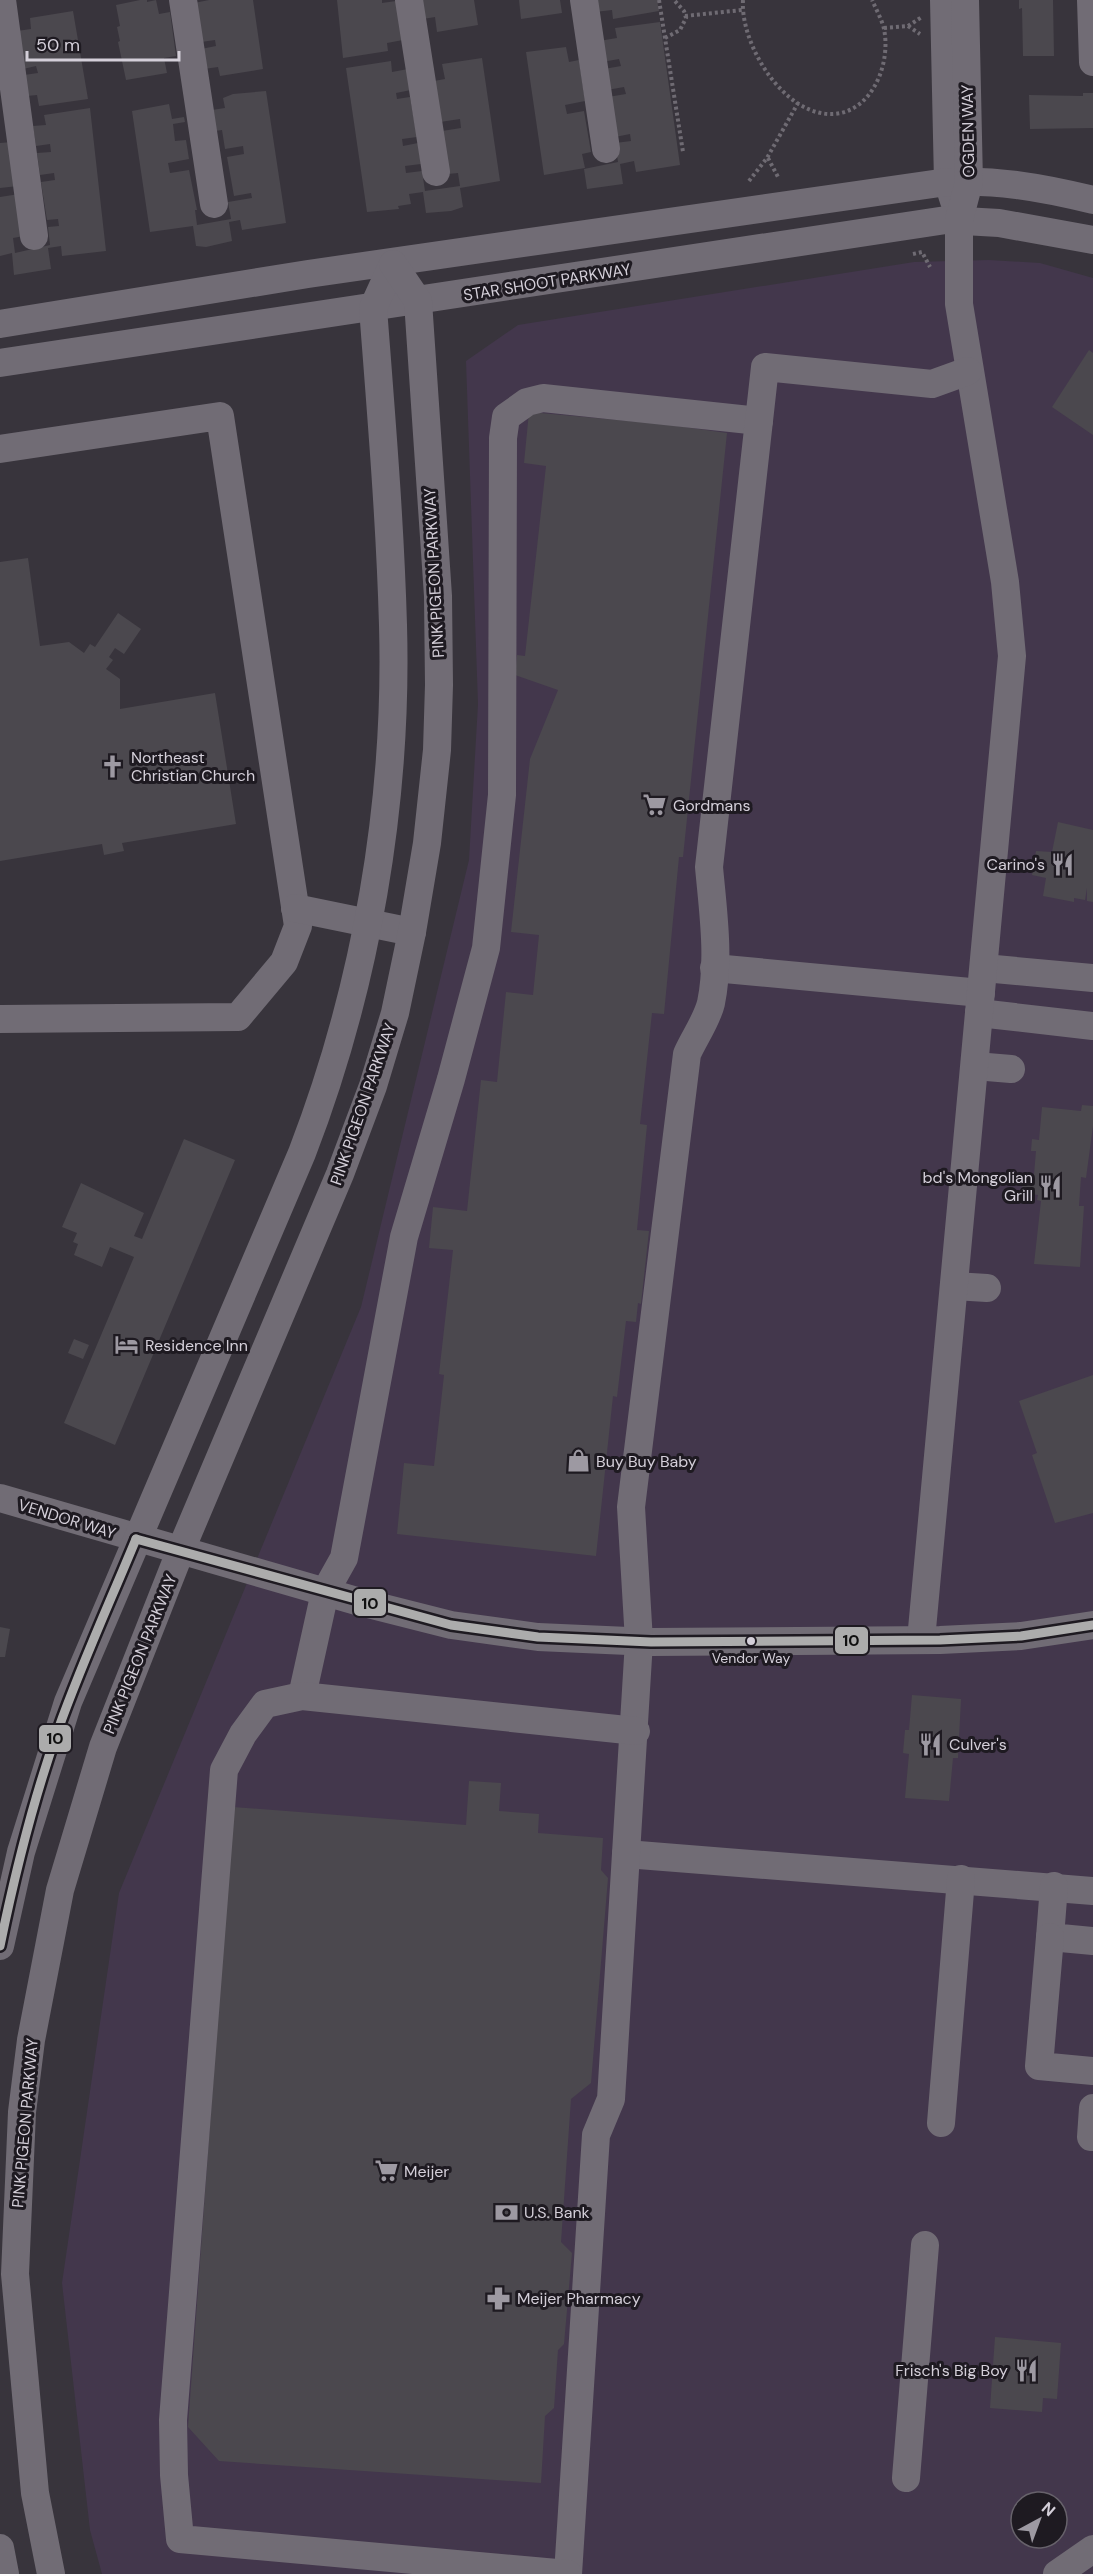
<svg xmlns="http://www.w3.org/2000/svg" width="1093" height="2574" font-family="'DM Sans',sans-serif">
	<rect width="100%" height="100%" fill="#38343c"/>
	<!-- built -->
	<path fill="#43374c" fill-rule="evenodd" d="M989 260 1040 263 1093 278V2574H102L90 2530 62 2283 119 1893 361 1307 469 860 478 704 466 361 518 325 914 262ZM1021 2502H1057V2538H1021Z"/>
	<!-- building -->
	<g fill="#4b484e">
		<polygon points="140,0 147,0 147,2 156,0 159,14 170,12 176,56 164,58 167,73 126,80 118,42 120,41 117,27 120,26 116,5"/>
		<polygon points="209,0 253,0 263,69 220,76 218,67 204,69 201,49 216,46 215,40 201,42 194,3"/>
		<polygon points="337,0 382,0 382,3 396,1 403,40 387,43 388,51 343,58"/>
		<polygon points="421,0 474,0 478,25 437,32 435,17 423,19"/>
		<polygon points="519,0 560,0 562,13 521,19"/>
		<polygon points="593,0 657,0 659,11 613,19 612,10 595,12"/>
		<polygon points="1019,0 1053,0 1054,56 1023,56 1022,8 1019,9"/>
		<polygon points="73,11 88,99 39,106 37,95 27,96 24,75 38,73 36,66 23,69 17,31 31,29 30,18"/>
		<polygon points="660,22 680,165 636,172 634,161 620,164 623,184 587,189 584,169 618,162 615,143 631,141 630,134 615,137 608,97 626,94 624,87 607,90 604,69 621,66 619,59 602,62 599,41 617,38 615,28"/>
		<polygon points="566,47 569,62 579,60 585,101 565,105 567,114 584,111 591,152 582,154 585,168 544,175 526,52"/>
		<polygon points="482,58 500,181 460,188 463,207 451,211 426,213 423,192 409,194 411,204 398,206 399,209 367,212 346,68 391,61 392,72 408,69 411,90 396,93 397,99 410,97 417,137 402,139 403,146 418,143 421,164 405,166 406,173 422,171 425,191 460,186 458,173 448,174 442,131 461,128 460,119 440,122 434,81 445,79 442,64"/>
		<polygon points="266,91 286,223 242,230 240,220 229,222 232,241 206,247 196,246 193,226 150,232 132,111 169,104 172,119 184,117 185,122 173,124 175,141 186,140 189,159 168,163 170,173 189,170 197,210 195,210 197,225 231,219 228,202 252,198 251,193 234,196 227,157 244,154 243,146 225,149 222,130 215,131 212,110 225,108 223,98 233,94"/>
		<polygon points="1083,93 1093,93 1093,128 1030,129 1029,95 1083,96"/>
		<polygon points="90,108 106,251 62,256 61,246 48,248 51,269 14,275 12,253 0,256 0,197 19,194 24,236 13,238 15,253 50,245 48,227 59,226 58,219 47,220 41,182 55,180 54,173 40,175 37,153 51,152 50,144 36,146 33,126 46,125 44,115"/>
		<polygon points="12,142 18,186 0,188 0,143"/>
		<polygon points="1089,350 1093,353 1093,435 1052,407"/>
		<polygon points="529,412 663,424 727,433 683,857 679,857 664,1014 652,1013 640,1124 647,1125 637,1230 649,1231 641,1304 638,1303 636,1322 626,1321 617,1397 613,1396 596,1556 397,1534 404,1463 434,1466 444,1375 439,1374 453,1250 429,1248 433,1207 467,1211 481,1080 497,1082 506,992 533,995 539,935 511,932 530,759 558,690 515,675 517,655 525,656 546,466 524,463"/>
		<polygon points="28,558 40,646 69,642 84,653 90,644 95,647 118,613 141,629 124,654 115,648 109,657 113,660 106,669 120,679 120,709 215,693 236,824 122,843 124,851 104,855 102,844 0,861 0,562"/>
		<polygon points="1058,822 1093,830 1093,902 1087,901 1087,888 1085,900 1074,898 1074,902 1043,896 1046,878 1032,875 1036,851 1052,852"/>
		<polygon points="1082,1105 1093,1106 1093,1126 1086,1178 1081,1177 1079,1206 1084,1206 1080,1267 1034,1264 1041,1201 1037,1200 1038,1195 1021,1193 1024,1174 1034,1175 1036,1151 1031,1151 1032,1139 1039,1140 1042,1107 1081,1111"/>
		<polygon points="184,1139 235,1160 115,1445 64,1423 134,1257 110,1247 102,1267 74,1255 78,1244 73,1242 77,1233 62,1227 81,1183 144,1213 134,1236 142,1239"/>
		<polygon points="74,1339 89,1345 83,1359 68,1353"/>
		<polygon points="1093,1375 1093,1513 1055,1523 1032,1455 1037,1453 1019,1401"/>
		<polygon points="0,1627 10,1629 5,1657 0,1657"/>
		<polygon points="912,1695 961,1699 958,1758 953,1758 949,1801 905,1798 909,1754 903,1753 905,1730 909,1730"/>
		<polygon points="469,1781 501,1783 499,1811 539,1814 538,1833 603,1838 601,1870 608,1878 591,2083 571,2099 561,2242 572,2253 564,2344 558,2350 554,2408 545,2416 541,2483 219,2461 188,2427 233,1807 466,1825"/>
		<polygon points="995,2337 1061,2343 1057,2399 1043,2398 1042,2412 990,2408"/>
	</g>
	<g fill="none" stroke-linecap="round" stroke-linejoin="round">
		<!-- path -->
		<g stroke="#6f6b73" stroke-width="4" stroke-dasharray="3 3" stroke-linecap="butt">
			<polyline points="659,0 683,152"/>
			<path d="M743 0C740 44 784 117 834 114 873 111 891 63 884 29 882 20 876 9 872 0"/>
			<polyline points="685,16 742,10"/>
			<polyline points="908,26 920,34"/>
			<polyline points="884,28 908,26 922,17"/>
			<polyline points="665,38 680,30 686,18 684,11 674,0"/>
			<polyline points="768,158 778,177"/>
			<polyline points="749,181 767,158 798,103"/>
			<polyline points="913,254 922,252 930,267"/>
		</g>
		<!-- minor -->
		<g stroke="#716c75" stroke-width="28">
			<polyline points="2,0 34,236"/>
			<polyline points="183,0 214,204"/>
			<polyline points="409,0 436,172"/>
			<polyline points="584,0 606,149"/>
			<polyline points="944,0 948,182 954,201"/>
			<polyline points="1091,0 1093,62"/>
			<path d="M0 324 308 274 940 183C991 178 1044 188 1093 200"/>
			<polyline points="0,363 946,220 999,223 1093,240"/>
			<polyline points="0,449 220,416 298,926 284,962 238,1017 0,1019"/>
			<polyline points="295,908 412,932"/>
			<polyline points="714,968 981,993"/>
			<polyline points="984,968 1093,978"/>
			<polyline points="979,1013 1093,1026"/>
			<polyline points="975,1066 1011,1069"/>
			<polyline points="954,1286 987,1288"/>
			<polyline points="0,1498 360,1602 451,1625 538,1637 651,1642 940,1640 1021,1636 1093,1625"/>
			<polyline points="921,1640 1012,656 1005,582 959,304 959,220 969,182 965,0"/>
			<polyline points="302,1696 325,1592 344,1558 404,1237 451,1079 486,948 502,795 503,438 506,417 527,402 543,398 759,421"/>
			<polyline points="626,1854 1093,1891"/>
			<polyline points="1054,1886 1050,1937 1093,1941"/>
			<polyline points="1050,1937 1039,2066 1093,2071"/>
			<path d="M0 1946 21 1852 68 1702 302 1153C366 987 398 803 393 625 390 519 381 413 373 308L393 264"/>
			<polyline points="941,2123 961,1879"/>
			<polyline points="1091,2137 1093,2108"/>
			<polyline points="906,2478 925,2245"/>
			<polyline points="0,2548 5,2574"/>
			<polyline points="51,2574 35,2493 15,2274 22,2112 31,2040 60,1890 103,1747 180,1552 340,1174 373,1086 395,1013 412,932 427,843 437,750 439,685 438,596 418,301 393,264"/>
			<path d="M568 2574 596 2135 611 2099 639 1641 631 1507 687 1054C694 1038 707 1020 711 1003 720 959 713 911 709 867L765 367 932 384 968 371"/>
			<polyline points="568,2574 180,2539 174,2475 173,2420 224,1770 243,1734 265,1704 302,1696 636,1731"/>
			<polyline points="1057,2574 1093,2549"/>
		</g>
		<defs>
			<g id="bus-1">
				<polyline points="136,1539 451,1625 538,1637 651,1642 940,1640 1021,1636 1093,1625"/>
				<path d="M0 1946C15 1873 33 1800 58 1730 81 1665 110 1602 136 1539"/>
			</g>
		</defs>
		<!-- bus-1 casing -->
		<use href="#bus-1" stroke="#1e1a21" stroke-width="14"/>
		<!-- bus-1 -->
		<use href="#bus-1" stroke="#acacac" stroke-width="9"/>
	</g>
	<!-- icons -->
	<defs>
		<symbol id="church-bare" viewBox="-9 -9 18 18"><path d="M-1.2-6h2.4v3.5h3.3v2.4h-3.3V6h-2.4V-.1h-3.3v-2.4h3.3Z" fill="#9d99a2" stroke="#1e1a21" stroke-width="2.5" paint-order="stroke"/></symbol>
		<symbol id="supermarket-bare" viewBox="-9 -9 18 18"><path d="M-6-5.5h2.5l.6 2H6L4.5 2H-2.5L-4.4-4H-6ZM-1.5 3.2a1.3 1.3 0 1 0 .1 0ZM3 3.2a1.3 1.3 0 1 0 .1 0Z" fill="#9d99a2" stroke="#1e1a21" stroke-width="2.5" paint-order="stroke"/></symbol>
		<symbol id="restaurant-bare" viewBox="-9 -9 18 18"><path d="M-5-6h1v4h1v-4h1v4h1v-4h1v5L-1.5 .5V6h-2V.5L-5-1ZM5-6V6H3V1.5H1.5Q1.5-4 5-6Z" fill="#9d99a2" stroke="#1e1a21" stroke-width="2.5" paint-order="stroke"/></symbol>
		<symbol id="hotel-bare" viewBox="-9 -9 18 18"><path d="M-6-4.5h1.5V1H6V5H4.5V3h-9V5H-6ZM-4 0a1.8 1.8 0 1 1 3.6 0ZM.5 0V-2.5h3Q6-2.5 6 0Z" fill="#9d99a2" stroke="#1e1a21" stroke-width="2.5" paint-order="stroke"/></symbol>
		<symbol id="shop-bare" viewBox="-9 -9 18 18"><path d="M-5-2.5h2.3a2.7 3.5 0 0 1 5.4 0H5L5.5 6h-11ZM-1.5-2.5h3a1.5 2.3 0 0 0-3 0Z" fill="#9d99a2" stroke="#1e1a21" stroke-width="2.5" paint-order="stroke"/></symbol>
		<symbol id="bank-bare" viewBox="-9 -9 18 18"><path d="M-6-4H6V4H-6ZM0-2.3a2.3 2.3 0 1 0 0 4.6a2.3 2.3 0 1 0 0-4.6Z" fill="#9d99a2" stroke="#1e1a21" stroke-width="2.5" paint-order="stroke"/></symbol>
		<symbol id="pharmacy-bare" viewBox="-9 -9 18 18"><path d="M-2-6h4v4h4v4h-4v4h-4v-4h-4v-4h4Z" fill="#9d99a2" stroke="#1e1a21" stroke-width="2.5" paint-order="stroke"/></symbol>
	</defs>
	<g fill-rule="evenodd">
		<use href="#church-bare" x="96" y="750" width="33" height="33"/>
		<use href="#supermarket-bare" x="638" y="788" width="33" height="33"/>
		<use href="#restaurant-bare" x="1046" y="848" width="33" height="33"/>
		<use href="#restaurant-bare" x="1034" y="1170" width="33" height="33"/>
		<use href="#hotel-bare" x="110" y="1328" width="33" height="33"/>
		<use href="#shop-bare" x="562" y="1444" width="33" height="33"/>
		<use href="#restaurant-bare" x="914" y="1728" width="33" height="33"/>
		<use href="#supermarket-bare" x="370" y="2154" width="33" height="33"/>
		<use href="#bank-bare" x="490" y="2196" width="33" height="33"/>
		<use href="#pharmacy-bare" x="482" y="2282" width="33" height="33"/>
		<use href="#restaurant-bare" x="1010" y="2354" width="33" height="33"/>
	</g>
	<!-- markers -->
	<circle fill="#d4cfd9" stroke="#1e1a21" stroke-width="2" cx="751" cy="1641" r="5"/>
	<g text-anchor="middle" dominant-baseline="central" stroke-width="6" stroke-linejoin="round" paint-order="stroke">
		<!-- bus labels -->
		<g font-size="14" fill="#d4cfd9" stroke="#1e1a21">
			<text x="751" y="1658">Vendor Way</text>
		</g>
		<!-- street labels -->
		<g font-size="16" fill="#d4cfd9" stroke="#1e1a21">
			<text transform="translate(968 131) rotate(-91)">OGDEN WAY</text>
			<text transform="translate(547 282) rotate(-9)">STAR SHOOT PARKWAY</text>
			<text transform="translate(434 573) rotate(-93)">PINK PIGEON PARKWAY</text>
			<text transform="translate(363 1104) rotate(-71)">PINK PIGEON PARKWAY</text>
			<text transform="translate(67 1519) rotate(17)">VENDOR WAY</text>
			<text transform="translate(140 1654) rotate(-68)">PINK PIGEON PARKWAY</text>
			<text transform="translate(25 2123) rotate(-85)">PINK PIGEON PARKWAY</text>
		</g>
		<!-- poi labels -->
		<g font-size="16" fill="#d4cfd9" stroke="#1e1a21" text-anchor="start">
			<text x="131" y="757">Northeast<tspan x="131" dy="18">Christian Church</tspan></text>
			<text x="673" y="805">Gordmans</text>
			<text x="1045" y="864" text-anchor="end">Carino's</text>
			<text x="1033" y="1177" text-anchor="end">bd's Mongolian<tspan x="1033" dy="18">Grill</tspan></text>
			<text x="145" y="1345">Residence Inn</text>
			<text x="596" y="1461">Buy Buy Baby</text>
			<text x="949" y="1744">Culver's</text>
			<text x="404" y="2171">Meijer</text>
			<text x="524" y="2212">U.S. Bank</text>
			<text x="517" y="2298">Meijer Pharmacy</text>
			<text x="1008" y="2370" text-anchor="end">Frisch's Big Boy</text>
		</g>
	</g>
	<g stroke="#1e1a21" stroke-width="2">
		<rect x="353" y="1588" width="34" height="29" rx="6" fill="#acacac"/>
		<rect x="834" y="1626" width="35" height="29" rx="6" fill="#acacac"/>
		<rect x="38" y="1724" width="34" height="29" rx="6" fill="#acacac"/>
	</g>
	<g font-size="16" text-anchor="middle" font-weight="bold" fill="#111">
		<text x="370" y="1609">10</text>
		<text x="851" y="1646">10</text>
		<text x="55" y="1744">10</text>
	</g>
	<!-- north arrow -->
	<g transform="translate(1039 2520) rotate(41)"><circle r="28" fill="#1e1a21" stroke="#67626b" stroke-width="1.5"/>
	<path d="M0-4.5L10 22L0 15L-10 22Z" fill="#9d99a2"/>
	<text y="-9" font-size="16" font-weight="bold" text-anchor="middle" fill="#d4cfd9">N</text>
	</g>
	<!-- scale -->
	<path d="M27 51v9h152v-9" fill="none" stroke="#d4cfd9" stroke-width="3"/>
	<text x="36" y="51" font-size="18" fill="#d4cfd9" stroke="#1e1a21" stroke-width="4.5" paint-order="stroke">50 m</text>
</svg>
